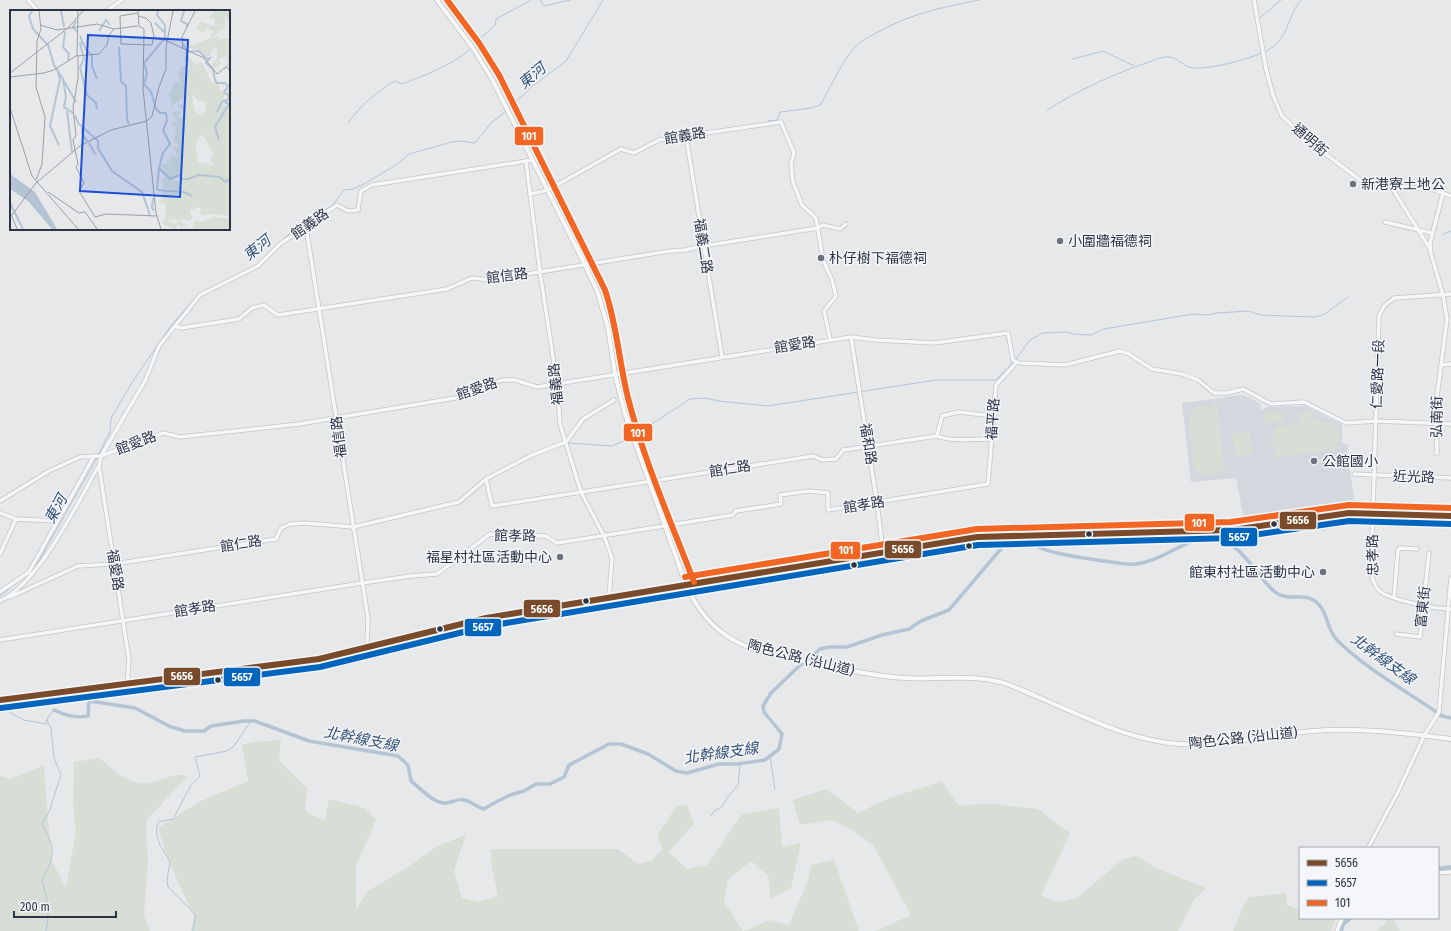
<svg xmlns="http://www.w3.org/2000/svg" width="1451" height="931" font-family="'Fira Sans Condensed','Noto Sans TC',sans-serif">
	<rect width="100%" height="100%" fill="#e6e8ea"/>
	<!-- built -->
	<polygon fill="#d4d7dd" points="1243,395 1260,403 1261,411 1267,407 1305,406 1342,425 1342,443 1349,445 1347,453 1355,503 1352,509 1286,517 1245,524 1236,478 1191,482 1182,403"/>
	<!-- green -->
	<g fill="#d6ded6">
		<path d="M1217 403 1225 472H1221L1220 469C1211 478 1199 476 1193 464L1189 416C1194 406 1203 403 1213 409V404Z"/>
		<polygon points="1282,412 1283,422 1265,423 1265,413"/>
		<path d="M1313 412 1314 420 1312 421C1328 420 1348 424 1336 445H1341L1342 448 1274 458 1273 453H1276L1270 442C1271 425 1285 425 1299 423L1298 414Z"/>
		<polygon points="1250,431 1253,454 1236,457 1232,434"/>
		<polygon points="1344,517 1341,521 1322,532 1321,519"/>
		<polygon points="281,740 279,760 307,788 305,811 325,821 329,799 365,808 376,820 356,866 356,909 368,891 408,867 439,845 466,835 454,870 462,898 479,902 498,896 491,862 491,849 618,849 638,864 652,860 662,849 658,834 676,807 687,804 694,824 669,852 687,869 707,865 742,814 779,808 782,847 801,843 791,888 771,899 768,875 751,861 728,880 724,902 743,931 191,931 194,917 167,858 158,828 199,802 248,781 242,745 253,742"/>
		<path d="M99 758C119 774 132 790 160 780 169 777 177 773 187 776L146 821 148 861 144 915 150 931H0V776L10 779 44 766 51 859 66 888 76 831 73 804 74 762Z"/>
		<polygon points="942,781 958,805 992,804 1038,809 1070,833 1041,896 1059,902 1077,898 1123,859 1136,856 1159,869 1206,888 1194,900 1178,931 875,931 911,915 873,845 850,829 831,820 800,825 793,800 826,789 858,813 887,799"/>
		<polygon points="834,860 859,931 744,931 770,920 789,925 808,881 811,865"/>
		<polygon points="1286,893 1287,905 1300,910 1300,918 1336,918 1331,931 1233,931 1242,909 1249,897"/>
		<polygon points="1385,918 1392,918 1400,931 1375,931 1386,923"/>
	</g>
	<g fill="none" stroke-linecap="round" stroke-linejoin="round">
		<!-- stream -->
		<g stroke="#b4c4d5" stroke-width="1">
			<polyline points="540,0 544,6 570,0"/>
			<polyline points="1261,17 1281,0"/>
			<polyline points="473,45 495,25 496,19 531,0"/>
			<path d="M1264 52C1290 40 1285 19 1301 0"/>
			<polyline points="1073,59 1103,51 1134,66"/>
			<polyline points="508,109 534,85 566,61 603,0"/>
			<path d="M1047 110C1079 90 1113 74 1149 62 1155 60 1163 56 1169 57 1178 57 1184 68 1194 68 1212 69 1245 60 1262 53"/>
			<path d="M768 121 777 120 780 112 811 108 820 105C832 86 841 61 857 45 862 40 871 36 878 32 913 13 940 8 979 0"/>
			<path d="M348 123C361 105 376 92 395 81L402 84C423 76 456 64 471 48"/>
			<polyline points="1443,234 1451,231"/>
			<polyline points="199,294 256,265 290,233 333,205 344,190 353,189 366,183 396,165 409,154 452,142 462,141 475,143 491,123 506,111"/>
			<polyline points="1016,359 1029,341 1042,333 1068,332 1073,334 1091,335 1104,329 1193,314 1208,315 1217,313 1248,311 1261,315 1314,317 1323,315 1348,297"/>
			<polyline points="992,411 994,388"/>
			<polyline points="635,435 690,399 705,398 719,401 768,406 936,380 996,380 1014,361"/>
			<polyline points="569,443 612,446 632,437"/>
			<polyline points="98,455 110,432 111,418 133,381 170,327 195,298"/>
			<polyline points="31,571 39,561 97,458"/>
			<polyline points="0,596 29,573"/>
			<polyline points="0,707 24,720 46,724 48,717 54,710"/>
			<polyline points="770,756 775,789"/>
			<polyline points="711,816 714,811 722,807 727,798 738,785 740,764"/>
			<path d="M46 931C50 911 48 901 42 881 55 854 56 850 42 824L49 812 61 775 54 758 51 728 47 720"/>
			<path d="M193 931 196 915 168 887 167 881 170 861C162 849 153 837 158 822L173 819 190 787 200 776 195 757 227 751 234 746 251 721"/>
		</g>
		<!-- canal -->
		<path stroke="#b4c4d5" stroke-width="3.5" d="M54 710C64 715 77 718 88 716L89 701 135 708 171 727 185 731H204L211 726 244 721H255L309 741 398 756 408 765 411 781C420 788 434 804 446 803 453 803 457 798 464 800 471 801 476 807 484 809L496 802 510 795 524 791 536 784H550L564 777 569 765 609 744H621L648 754 676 771 687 773 719 764H737L765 760 779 749 782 734 764 712 763 706 771 693 796 669 820 649 829 647H847L882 635 909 629 921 621 949 610 1005 544C1009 543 1015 540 1020 541 1032 543 1044 551 1057 553 1079 558 1103 561 1126 564 1157 568 1193 532 1213 537 1243 543 1254 574 1275 592 1287 602 1303 592 1315 601 1328 610 1326 629 1337 640 1367 670 1407 691 1442 716L1451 718"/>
		<!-- river -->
		<g stroke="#b4c4d5" stroke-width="6">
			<polyline points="1438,870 1451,868"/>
			<polyline points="1340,931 1342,924 1349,918"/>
		</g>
		<defs>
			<g id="minor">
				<polyline points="28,0 38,11"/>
				<polyline points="1254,0 1266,69 1273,95 1282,116 1312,144 1363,182 1434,190 1451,196"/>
				<polyline points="106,11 122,0"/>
				<polyline points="686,136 722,357"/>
				<polyline points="526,161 540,272 557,383 560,424 581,492 604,536 612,558 609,598"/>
				<polyline points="1391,186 1430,249"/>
				<polyline points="530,194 548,190 621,149 634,153 659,140 781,122 794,153 791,164 793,182 802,205 816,218 823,260 832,280 836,296 824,311 830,339"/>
				<polyline points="1385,222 1432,233"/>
				<polyline points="306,227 368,618 367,647"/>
				<path d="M1451 294 1394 298 1384 306 1379 316 1371 574C1373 582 1376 590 1384 594 1398 601 1435 609 1451 609"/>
				<polyline points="175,326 181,328 239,319 252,308 264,305 278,315 447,289 472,278 490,280 670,251 685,250 703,246 818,228 823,225 840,229 846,224"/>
				<polyline points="851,337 877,503 883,552"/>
				<polyline points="1441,365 1451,364"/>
				<polyline points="937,436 942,416 958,412 994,416"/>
				<polyline points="1437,454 1436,404 1447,319 1443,295 1431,254 1430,243 1443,193"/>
				<polyline points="1354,474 1451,478"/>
				<path d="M486 479 492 506 813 456 822 460 836 459 843 450 937 436C952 442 974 439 992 439"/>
				<polyline points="0,501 49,471 80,457 101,456 163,433 180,437 299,424 461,397 502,380 515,380 537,387 851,337 876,340 934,343 1008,333 1013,360 1020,363 1065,365 1120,351 1129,354 1152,369 1182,374 1198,380 1214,393 1227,393 1243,389 1271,404 1304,402 1346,423 1376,421 1451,424"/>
				<polyline points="0,513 16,519 57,521"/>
				<polyline points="0,554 16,519"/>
				<polyline points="0,592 29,572 94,456"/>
				<polyline points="10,597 78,566 114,564 276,539 281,528 290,524 305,523 353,527 459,502 486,479 532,455 566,442 583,419 614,400"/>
				<polyline points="1394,597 1398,550 1400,548 1417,549"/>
				<path d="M0 601C39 583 77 504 98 467"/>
				<polyline points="1396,634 1420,637 1429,553"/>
				<polyline points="0,640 362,583 411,576 437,574 490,534 546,536 557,543 733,515 736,511 781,504 780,495 809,491 828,493 828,510 988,484 996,385 1017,362"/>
				<polyline points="127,684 129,660 99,466 101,456 145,381 159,346 200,295 258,266 280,244 337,205 348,211 358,210 361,191 372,185 533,160"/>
				<polyline points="1368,848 1398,792 1424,736 1439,712 1451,578"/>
				<polyline points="1438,873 1451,872"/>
				<polyline points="1337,931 1342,918"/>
			</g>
			<g id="major">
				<path d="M437 0 473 48 492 79 585 265 598 293 608 328 615 374 625 414 686 585C694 602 704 618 719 630 747 654 788 657 822 665 850 670 878 677 906 678 937 680 970 674 1000 682 1013 685 1025 692 1038 697 1083 716 1130 741 1180 744 1224 746 1269 735 1313 731 1359 727 1405 733 1451 739"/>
				<polyline points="0,700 319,659 486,618 977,537 1232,530 1349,513 1451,516"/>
			</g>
		</defs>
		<!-- minor casing -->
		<use href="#minor" stroke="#c4c6c8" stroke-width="5"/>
		<!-- major casing -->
		<use href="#major" stroke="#c2c5c8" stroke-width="5.5"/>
		<!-- minor -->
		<use href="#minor" stroke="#f5f6f7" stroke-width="3.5"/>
		<!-- major -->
		<use href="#major" stroke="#f8f8f8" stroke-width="4"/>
		<defs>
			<polyline id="bus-1" points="0,700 319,659 486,618 977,537 1232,530 1349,513 1451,516"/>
			<polyline id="bus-2" points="1,708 320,667 488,626 978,545 1232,538 1349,521 1451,524"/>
			<g id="bus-3">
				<path d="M447 0 479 43 499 75 605 290C617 325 619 362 628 398 644 461 671 522 694 582"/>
				<polyline points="685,577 977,529 1231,522 1349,505 1451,508"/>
			</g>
		</defs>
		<!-- bus-1 casing -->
		<use href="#bus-1" stroke="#f4f6f9" stroke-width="9"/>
		<!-- bus-2 casing -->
		<use href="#bus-2" stroke="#f4f6f9" stroke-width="9"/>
		<!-- bus-3 casing -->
		<use href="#bus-3" stroke="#f4f6f9" stroke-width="9"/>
		<!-- bus-1 -->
		<use href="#bus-1" stroke="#7a4b2a" stroke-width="6"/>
		<!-- bus-2 -->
		<use href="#bus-2" stroke="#0065bd" stroke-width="6"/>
		<!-- bus-3 -->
		<use href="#bus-3" stroke="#f26522" stroke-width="6"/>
	</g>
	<!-- markers -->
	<g fill="#6c737f" stroke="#f4f6f9" stroke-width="1.5">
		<circle cx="1353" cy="184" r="4"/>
		<circle cx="1060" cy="241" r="4"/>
		<circle cx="821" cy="258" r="4"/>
		<circle cx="1314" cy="461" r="4"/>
		<circle cx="560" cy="557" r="4"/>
		<circle cx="1323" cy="572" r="4"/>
	</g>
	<g fill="#2b3445" stroke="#f4f6f9" stroke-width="1.5">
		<circle cx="1274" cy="524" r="3.5"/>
		<circle cx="1089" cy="534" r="3.5"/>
		<circle cx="969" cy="546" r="3.5"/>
		<circle cx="854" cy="565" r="3.5"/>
		<circle cx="586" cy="601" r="3.5"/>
		<circle cx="440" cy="629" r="3.5"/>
		<circle cx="218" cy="680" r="3.5"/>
	</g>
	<g text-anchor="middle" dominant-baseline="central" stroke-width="3" stroke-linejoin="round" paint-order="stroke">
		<!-- street labels -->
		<g font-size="14" fill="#2b3445" stroke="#f4f6f9">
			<text transform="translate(685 136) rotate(-9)">館義路</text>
			<text transform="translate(1310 140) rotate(41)">通明街</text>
			<text transform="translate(310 224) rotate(-35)">館義路</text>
			<text transform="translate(703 246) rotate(81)">福義二路</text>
			<text transform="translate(507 276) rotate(-7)">館信路</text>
			<text transform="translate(795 345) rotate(-9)">館愛路</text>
			<text transform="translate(1378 374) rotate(-88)">仁愛路一段</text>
			<text transform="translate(556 384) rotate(-96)">福義路</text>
			<text transform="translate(477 389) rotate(-19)">館愛路</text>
			<text transform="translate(1437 417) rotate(-89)">弘南街</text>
			<text transform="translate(993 419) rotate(-86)">福平路</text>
			<text transform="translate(339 437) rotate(-97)">福信路</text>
			<text transform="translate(136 443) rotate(-21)">館愛路</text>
			<text transform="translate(868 444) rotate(81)">福和路</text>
			<text transform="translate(730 469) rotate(-9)">館仁路</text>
			<text transform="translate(1414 477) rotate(2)">近光路</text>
			<text transform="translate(864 505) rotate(-9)">館孝路</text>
			<text transform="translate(515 536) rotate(1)">館孝路</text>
			<text transform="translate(241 544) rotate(-9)">館仁路</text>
			<text transform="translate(1373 555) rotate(-91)">忠孝路</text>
			<text transform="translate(115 570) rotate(81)">福愛路</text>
			<text transform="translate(1423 607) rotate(-84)">富東街</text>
			<text transform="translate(195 609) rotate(-9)">館孝路</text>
			<text transform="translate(801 658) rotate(14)">陶色公路 (沿山道)</text>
			<text transform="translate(1243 738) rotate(-6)">陶色公路 (沿山道)</text>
		</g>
		<!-- poi labels -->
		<g font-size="14" fill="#2b3445" stroke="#f4f6f9" text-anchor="start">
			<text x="1361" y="184">新港寮土地公</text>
			<text x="1068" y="241">小圍牆福德祠</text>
			<text x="829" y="258">朴仔樹下福德祠</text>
			<text x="1322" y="461">公館國小</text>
			<text x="552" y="557" text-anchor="end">福星村社區活動中心</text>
			<text x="1315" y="572" text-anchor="end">館東村社區活動中心</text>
		</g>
		<!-- water labels -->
		<g font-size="15" font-style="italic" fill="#34527a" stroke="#f4f6f9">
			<text transform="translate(532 76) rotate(-40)">東河</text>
			<text transform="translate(257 248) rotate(-39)">東河</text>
			<text transform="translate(56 509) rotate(-61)">東河</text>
			<text transform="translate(1383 659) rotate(36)">北幹線支線</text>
			<text transform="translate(361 739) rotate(11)">北幹線支線</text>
			<text transform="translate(721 753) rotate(-8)">北幹線支線</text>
		</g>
	</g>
	<!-- overview -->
	<g transform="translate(10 10)">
		<rect width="220" height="220" fill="#e6e8ea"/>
		<path d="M205 1H220V11L215 7V17L199 29 207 26 209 29H220V60L219 57 213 59 218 53 217 46 208 50 211 53 208 57 205 58 201 54 207 49V39L203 37 200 46 195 47 189 40 176 37 199 29 202 23 205 22 197 18 192 23 187 18 190 12 205 16V9L198 8ZM175 41 185 55 191 52 193 54 201 72 209 74V79L215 85 210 97 213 94 218 96 219 85 216 84 220 75V219H182L185 210 192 212 205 207 220 209V206L206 204 190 205 191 198 189 197 181 200 180 204 183 208 179 211 172 209V213L177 214 170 219 169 214 165 219 153 214 154 208 165 214 171 209 167 211 160 206 164 211 156 208 155 193 150 194 153 181 165 179 152 178 154 166 159 170 169 171 172 167 160 169 151 155 159 153 160 145 169 148 162 136 166 137 170 135 164 133 166 117 160 112H167L161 102 170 101 171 103 167 105 171 108 174 106V101L167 96 175 93 173 88 166 92 160 100 162 93 159 84 166 71 172 74 168 63 172 56 181 59 174 51ZM182 85 189 91H194L196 100 192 106 184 100ZM190 125 194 127 203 143 200 150 204 155 188 152 185 138Z" fill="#d6ded6" fill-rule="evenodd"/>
		<path d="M0 164 25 182 47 219H42L18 191 0 179Z" fill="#b4c4d5"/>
		<path fill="none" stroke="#b4c4d5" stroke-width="2" d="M22 1 19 6 23 19 38 35 44 55 53 69 56 87 54 97 63 103M51 1 54 17M174 1 171 11 177 14V17M66 11 63 17 67 22M145 13 154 22M89 21 96 10 100 15M55 22 53 37 59 44 58 50M70 26 76 40 82 45V56L87 69M72 33 70 34 74 48 70 58 77 85 86 93 87 99M173 34 177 42 189 41 196 49 200 48 196 53 203 59 205 70 207 73H215L217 76M109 37 111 71 116 76 117 109 119 114M48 62 50 69 40 116 49 135M54 71 66 92M220 74 214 82 219 86 216 93 220 94M57 101 62 142M207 102 212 92 216 90M65 105 68 113 88 131V138L102 161 132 182 140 205M72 116V123L77 131M209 130 205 117 219 94M79 133 85 144M149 158 160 169 170 165 172 169H178L189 165 209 167 216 172 220 169M147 180 149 158 153 143 160 134 153 120 157 111 156 103H150L146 99 141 82 134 74 137 63 134 53 155 28V15L147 5 148 1M148 180 174 182 182 186M143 188 142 198 144 201M0 193 13 219"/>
		<path fill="none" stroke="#9ba0a8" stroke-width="1" d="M128 1 129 16 134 19 133 79 146 203 151 219M128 3 110 6 111 34 142 35 144 26 141 13 136 8 128 6M30 15 47 20 87 14 104 19M134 27 155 30 194 48 207 64 216 57 220 60M173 39 172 27 185 1M67 46 68 1M68 46V68L63 98 66 126 63 130 68 154 66 157 74 173 69 181 85 207 96 204 147 206M0 63 58 18 73 1M0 67 34 63 44 60 66 46 89 44 97 35 99 25 104 19 128 16M0 98 22 166 68 219M26 170 32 154 35 107 26 77 27 31 31 19 29 1M38 182 69 203 75 202 87 219M0 202 7 219M2 205 26 173 70 136 101 120 137 111 142 106 149 77 156 59V37L163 1"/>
		<path fill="#1d4ed8" fill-opacity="0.15" stroke="#1d4ed8" stroke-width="2" d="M78 25 178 30 170 187 70 181Z"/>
		<rect width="220" height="220" fill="none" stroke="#2b3445" stroke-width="2"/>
	</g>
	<g stroke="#f4f6f9" stroke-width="1.5">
		<rect x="514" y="126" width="30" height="20" rx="4" fill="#f26522"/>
		<rect x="623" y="423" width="30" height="19" rx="4" fill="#f26522"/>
		<rect x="1279" y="511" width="38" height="19" rx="4" fill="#7a4b2a"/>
		<rect x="1184" y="513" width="31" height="19" rx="4" fill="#f26522"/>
		<rect x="1220" y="527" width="38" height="20" rx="4" fill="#0065bd"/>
		<rect x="884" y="540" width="38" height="19" rx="4" fill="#7a4b2a"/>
		<rect x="830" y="541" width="31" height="19" rx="4" fill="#f26522"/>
		<rect x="523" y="599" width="38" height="19" rx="4" fill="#7a4b2a"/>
		<rect x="464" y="618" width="38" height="19" rx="4" fill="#0065bd"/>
		<rect x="163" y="667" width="38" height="19" rx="4" fill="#7a4b2a"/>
		<rect x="223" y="667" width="38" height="20" rx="4" fill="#0065bd"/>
	</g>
	<g font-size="11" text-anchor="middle" font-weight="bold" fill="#fff">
		<text x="529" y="140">101</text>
		<text x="638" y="437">101</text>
		<text x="1298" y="524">5656</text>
		<text x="1199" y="527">101</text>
		<text x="1239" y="541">5657</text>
		<text x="903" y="553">5656</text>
		<text x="846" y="554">101</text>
		<text x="542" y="613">5656</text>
		<text x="483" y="631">5657</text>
		<text x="182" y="680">5656</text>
		<text x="242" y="681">5657</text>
	</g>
	<!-- legend -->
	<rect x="1299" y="847" width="140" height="72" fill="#f4f6f9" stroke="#a4a8b1"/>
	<rect x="1307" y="860" width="20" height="6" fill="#7a4b2a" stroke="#a4a8b1"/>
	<text x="1335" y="867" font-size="12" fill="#2b3445">5656</text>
	<rect x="1307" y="880" width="20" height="6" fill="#0065bd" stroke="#a4a8b1"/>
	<text x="1335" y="887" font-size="12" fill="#2b3445">5657</text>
	<rect x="1307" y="900" width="20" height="6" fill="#f26522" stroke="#a4a8b1"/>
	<text x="1335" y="907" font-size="12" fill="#2b3445">101</text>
	<!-- scale -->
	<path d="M14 911v6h102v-6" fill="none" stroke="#2b3445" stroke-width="2"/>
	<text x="20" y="911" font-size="12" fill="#2b3445" stroke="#f4f6f9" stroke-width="3" paint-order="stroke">200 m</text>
</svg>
